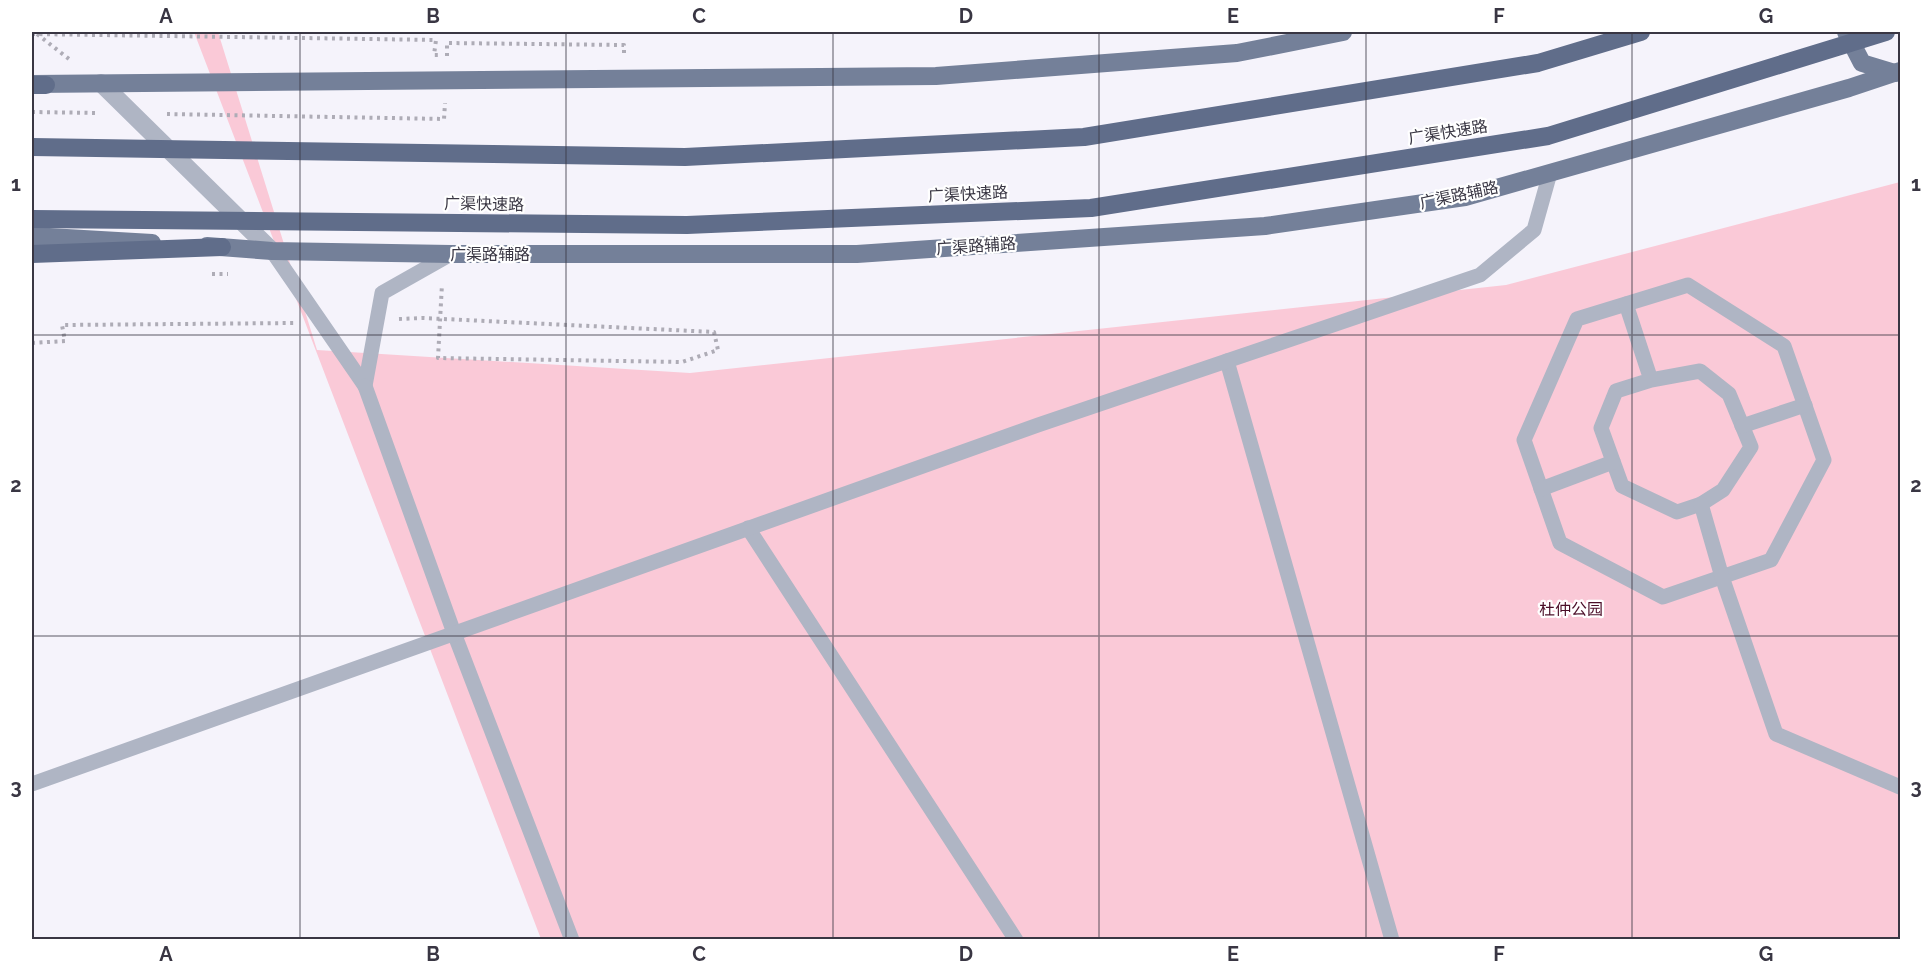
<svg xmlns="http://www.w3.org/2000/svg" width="1932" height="971" font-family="Raleway,'Noto Sans SC',sans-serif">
	<rect width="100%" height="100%" fill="#f5f3fb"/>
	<!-- green -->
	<polygon fill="#fac9d7" points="194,32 218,32 317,350 690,373 1506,285 1900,182 1900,939 541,939"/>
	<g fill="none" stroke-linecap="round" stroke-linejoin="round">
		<!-- path -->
		<g stroke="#aeacb6" stroke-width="4" stroke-dasharray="3 4.5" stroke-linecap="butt">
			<polyline points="32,34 436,40 434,55 438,55"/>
			<polyline points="37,34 69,59"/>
			<polyline points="447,56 447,43 624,45 624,54"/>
			<polyline points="32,112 97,113"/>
			<polyline points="167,114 444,119 445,103"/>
			<polyline points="212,274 228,274"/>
			<polyline points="399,319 423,318 714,332 718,350 682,362 438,358 442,284"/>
			<polyline points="32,343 65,341 62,325 296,323"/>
		</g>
		<!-- lane -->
		<g stroke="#afb5c4" stroke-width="15">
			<polyline points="272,251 365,386 382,293 451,254"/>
			<polygon points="1688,285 1784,346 1824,460 1771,560 1663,597 1560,543 1524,440 1577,319"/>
			<polyline points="1626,304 1651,380 1616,391 1601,428 1622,486 1677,512 1701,504 1723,490 1751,447 1729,394 1700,371 1651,380"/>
			<polyline points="1227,361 1392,940"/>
			<polyline points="365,386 454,633 572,940"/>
			<polyline points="1742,426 1805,405"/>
			<polyline points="1541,489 1613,462"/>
			<polyline points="1701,504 1722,577 1776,734 1900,787"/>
			<polyline points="748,528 1016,940"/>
			<polyline points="32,784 1038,425 1480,275 1534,230 1550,173"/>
		</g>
		<!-- street -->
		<polyline stroke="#afb5c4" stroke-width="18" points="101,83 272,251"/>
		<!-- primary -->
		<g stroke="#748099" stroke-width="18">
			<polyline points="1846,32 1862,63 1895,73"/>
			<polyline points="32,84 936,76 1237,53 1343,32"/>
			<polyline points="32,236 152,243"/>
			<polyline points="207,246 272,251 451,254 857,254 1265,226 1465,197 1849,88 1900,71"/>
		</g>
		<!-- highway -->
		<g stroke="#606d8a" stroke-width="18">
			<polyline points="32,85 46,85"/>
			<polyline points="32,147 685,157 1084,137 1538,63 1641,32"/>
			<polyline points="32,219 687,225 1091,208 1548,136 1886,32"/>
			<polyline points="32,254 222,247"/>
		</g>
	</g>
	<!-- grid -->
	<path fill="none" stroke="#393643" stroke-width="1.5" stroke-opacity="0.55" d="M300 32V940M566 32V940M833 32V940M1099 32V940M1366 32V940M1632 32V940M32 335H1900M32 636H1900"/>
	<g text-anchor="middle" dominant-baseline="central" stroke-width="4.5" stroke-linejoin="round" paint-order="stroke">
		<!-- street labels -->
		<g font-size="16" fill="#393643" stroke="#fff">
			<text transform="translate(1448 132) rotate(-9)">广渠快速路</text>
			<text transform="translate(968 194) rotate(-3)">广渠快速路</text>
			<text transform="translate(1459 195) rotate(-12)">广渠路辅路</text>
			<text transform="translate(484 204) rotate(1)">广渠快速路</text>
			<text transform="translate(976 246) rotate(-4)">广渠路辅路</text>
			<text x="490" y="254">广渠路辅路</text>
		</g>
		<!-- park labels -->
		<g font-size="16" fill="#4b0e28" stroke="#fff">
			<text x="1571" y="609">杜仲公园</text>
		</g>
	</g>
	<!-- border -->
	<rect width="1932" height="971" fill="none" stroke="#ffffff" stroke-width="66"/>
	<rect x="33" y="33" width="1866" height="905" fill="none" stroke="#393643" stroke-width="2"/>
	<g font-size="20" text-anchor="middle" font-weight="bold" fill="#393643">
		<text x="166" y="23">A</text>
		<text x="433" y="23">B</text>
		<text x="699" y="23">C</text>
		<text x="966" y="23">D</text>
		<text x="1233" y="23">E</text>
		<text x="1499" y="23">F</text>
		<text x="1766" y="23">G</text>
		<text x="16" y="191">1</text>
		<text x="1916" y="191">1</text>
		<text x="16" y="492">2</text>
		<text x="1916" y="492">2</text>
		<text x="16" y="794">3</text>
		<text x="1916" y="794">3</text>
		<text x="166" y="961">A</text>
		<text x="433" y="961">B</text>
		<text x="699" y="961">C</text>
		<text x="966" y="961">D</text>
		<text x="1233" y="961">E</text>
		<text x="1499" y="961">F</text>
		<text x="1766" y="961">G</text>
	</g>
</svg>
